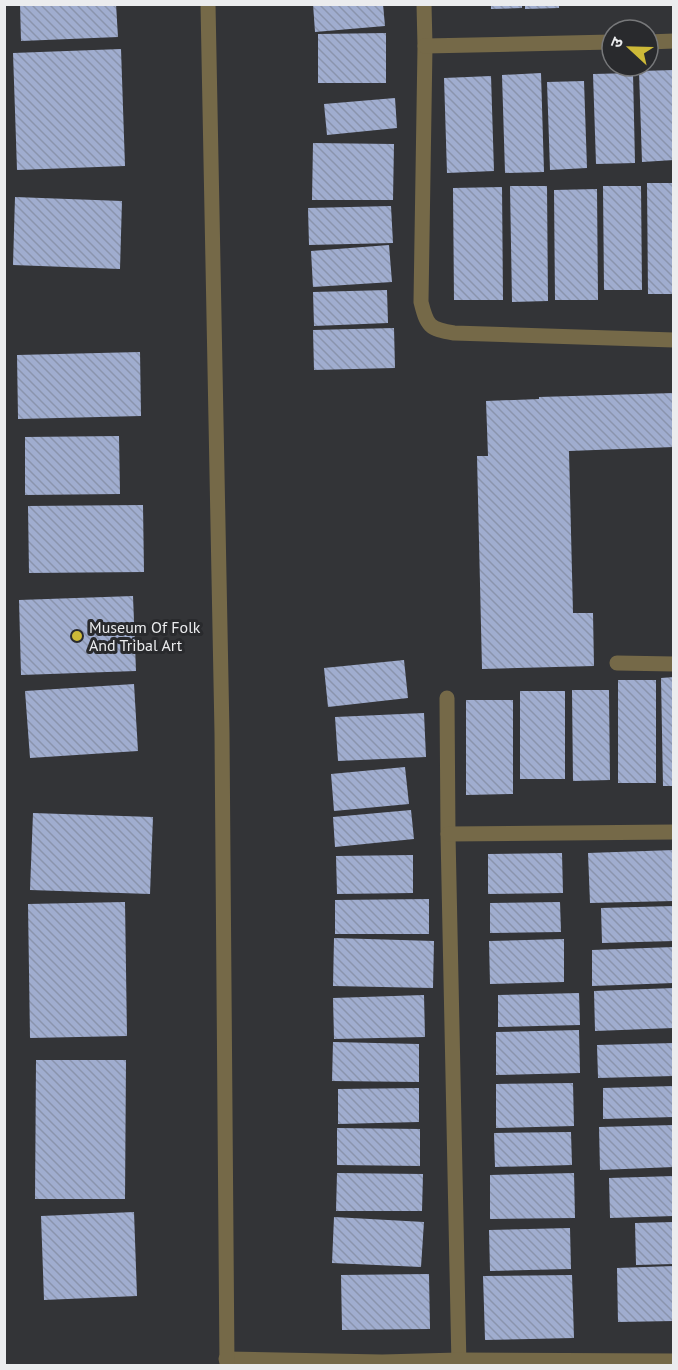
<svg xmlns="http://www.w3.org/2000/svg" width="678" height="1370" font-family="'PT Sans','Noto Sans Devanagari',sans-serif">
	<defs>
		<pattern id="building-back-hatch" width="6" height="6" patternUnits="userSpaceOnUse" patternTransform="scale(1.5)"><rect width="6" height="6" fill="#a0adcf"/><path d="M-1 5l2 2M0 0l6 6M5-1l2 2" fill="none" stroke="#8a94ad"/></pattern>
	</defs>
	<rect width="100%" height="100%" fill="#333437"/>
	<!-- building -->
	<g fill="url(#building-back-hatch)">
		<polygon points="20,4 116,4 118,37 21,41"/>
		<polygon points="313,4 383,4 385,26 315,32"/>
		<polygon points="491,4 522,4 522,8 491,9"/>
		<polygon points="525,4 559,4 559,8 525,9"/>
		<polygon points="386,33 386,83 318,83 318,34"/>
		<polygon points="121,49 125,166 17,170 13,53"/>
		<polygon points="674,70 674,160 642,162 639,71"/>
		<polygon points="541,73 544,172 505,173 502,75"/>
		<polygon points="633,73 635,163 596,164 593,74"/>
		<polygon points="491,76 494,171 447,173 444,78"/>
		<polygon points="584,81 587,168 550,170 547,82"/>
		<polygon points="395,98 397,128 327,135 324,104"/>
		<polygon points="313,143 394,144 393,200 312,200"/>
		<polygon points="647,183 674,183 674,294 648,294"/>
		<polygon points="510,186 547,186 548,301 512,302"/>
		<polygon points="603,186 641,186 642,290 604,290"/>
		<polygon points="502,187 503,300 454,300 453,188"/>
		<polygon points="597,189 598,300 555,300 554,190"/>
		<polygon points="15,197 122,201 120,269 13,265"/>
		<polygon points="391,206 393,243 309,245 308,208"/>
		<polygon points="389,245 392,282 313,287 311,251"/>
		<polygon points="387,290 388,323 314,326 313,292"/>
		<polygon points="394,328 395,368 314,370 313,330"/>
		<polygon points="140,352 141,416 18,419 17,355"/>
		<polygon points="674,393 674,447 569,451 573,613 593,613 594,666 482,669 477,456 488,456 486,401 539,399 539,397"/>
		<polygon points="119,436 120,494 25,495 25,437"/>
		<polygon points="143,505 144,572 29,573 28,506"/>
		<polygon points="133,596 136,671 21,675 19,600"/>
		<polygon points="404,660 408,698 328,707 324,668"/>
		<polygon points="674,677 674,786 663,786 661,678"/>
		<rect x="618" y="680" width="38" height="103"/>
		<polygon points="134,684 138,751 30,758 25,691"/>
		<polygon points="572,690 609,690 610,780 573,781"/>
		<rect x="520" y="691" width="45" height="88"/>
		<polygon points="466,700 513,700 513,794 466,795"/>
		<polygon points="424,713 426,757 338,761 335,717"/>
		<polygon points="405,767 409,804 334,811 331,774"/>
		<polygon points="411,810 414,839 335,847 333,817"/>
		<polygon points="33,813 153,817 150,894 30,890"/>
		<polygon points="674,850 674,901 590,903 588,853"/>
		<polygon points="562,853 563,893 488,894 488,854"/>
		<polygon points="413,855 413,893 337,894 336,856"/>
		<polygon points="429,899 429,934 335,934 335,900"/>
		<polygon points="125,902 127,1036 30,1038 28,904"/>
		<polygon points="560,902 561,932 490,933 490,903"/>
		<polygon points="674,906 674,941 602,943 601,908"/>
		<polygon points="334,938 434,941 433,988 333,986"/>
		<polygon points="564,939 564,982 490,984 489,941"/>
		<polygon points="674,947 674,983 592,986 592,950"/>
		<polygon points="674,988 674,1028 595,1031 594,991"/>
		<polygon points="579,993 580,1025 498,1027 498,995"/>
		<polygon points="424,995 425,1037 334,1039 333,998"/>
		<polygon points="579,1030 580,1073 496,1075 496,1032"/>
		<polygon points="333,1042 419,1044 419,1082 332,1081"/>
		<polygon points="674,1043 674,1076 598,1078 597,1045"/>
		<polygon points="36,1060 126,1060 125,1199 35,1199"/>
		<polygon points="573,1083 574,1126 496,1128 496,1084"/>
		<polygon points="674,1086 674,1117 603,1119 603,1088"/>
		<polygon points="419,1088 419,1122 338,1124 338,1089"/>
		<polygon points="674,1125 674,1167 600,1170 599,1127"/>
		<polygon points="337,1128 420,1129 420,1166 337,1165"/>
		<polygon points="571,1132 572,1165 495,1167 494,1133"/>
		<polygon points="337,1173 423,1174 422,1211 336,1211"/>
		<polygon points="574,1173 575,1218 490,1219 490,1175"/>
		<polygon points="674,1176 674,1216 610,1218 609,1178"/>
		<polygon points="134,1212 137,1296 44,1300 41,1216"/>
		<polygon points="334,1217 424,1222 421,1267 332,1263"/>
		<polygon points="674,1222 674,1264 636,1265 635,1223"/>
		<polygon points="570,1228 571,1269 490,1271 489,1230"/>
		<polygon points="674,1266 674,1321 618,1322 617,1268"/>
		<polygon points="429,1274 430,1329 342,1330 341,1275"/>
		<polygon points="572,1275 574,1338 485,1340 483,1276"/>
	</g>
	<g fill="none" stroke-linecap="round" stroke-linejoin="round">
		<!-- service -->
		<polyline stroke="#756948" stroke-width="15" points="617,663 674,664"/>
		<!-- minor -->
		<g stroke="#756948" stroke-width="15">
			<path d="M424 4 425 46 421 302C427 326 429 329 454 333L674 340"/>
			<polyline points="648,42 674,41"/>
			<polyline points="425,46 612,42"/>
			<polyline points="447,698 448,834 459,1366"/>
			<polyline points="448,834 674,832"/>
			<polyline points="226,1359 382,1362 459,1360 674,1361"/>
		</g>
		<!-- tertiary -->
		<polyline stroke="#756948" stroke-width="15" points="208,4 222,733 227,1366"/>
	</g>
	<!-- markers -->
	<circle fill="#cdb938" stroke="#292a2d" stroke-width="2" cx="77" cy="636" r="6"/>
	<g text-anchor="middle" dominant-baseline="central" stroke-width="6" stroke-linejoin="round" paint-order="stroke">
		<!-- poi labels -->
		<g font-size="16" fill="#ebecee" stroke="#292a2d" text-anchor="start">
			<text x="89" y="627">Museum Of Folk<tspan x="89" dy="18">And Tribal Art</tspan></text>
		</g>
	</g>
	<!-- border -->
	<rect width="678" height="1370" fill="none" stroke="#ebecee" stroke-width="12"/>
	<!-- north arrow -->
	<g transform="translate(630 48) rotate(292)"><circle r="28" fill="#292a2d" stroke="#77787a" stroke-width="1.5"/>
	<path d="M0-4.5L10 22L0 15L-10 22Z" fill="#cdb938"/>
	<text y="-9" font-size="16" font-weight="bold" text-anchor="middle" fill="#ebecee">उ</text>
	</g>
</svg>
